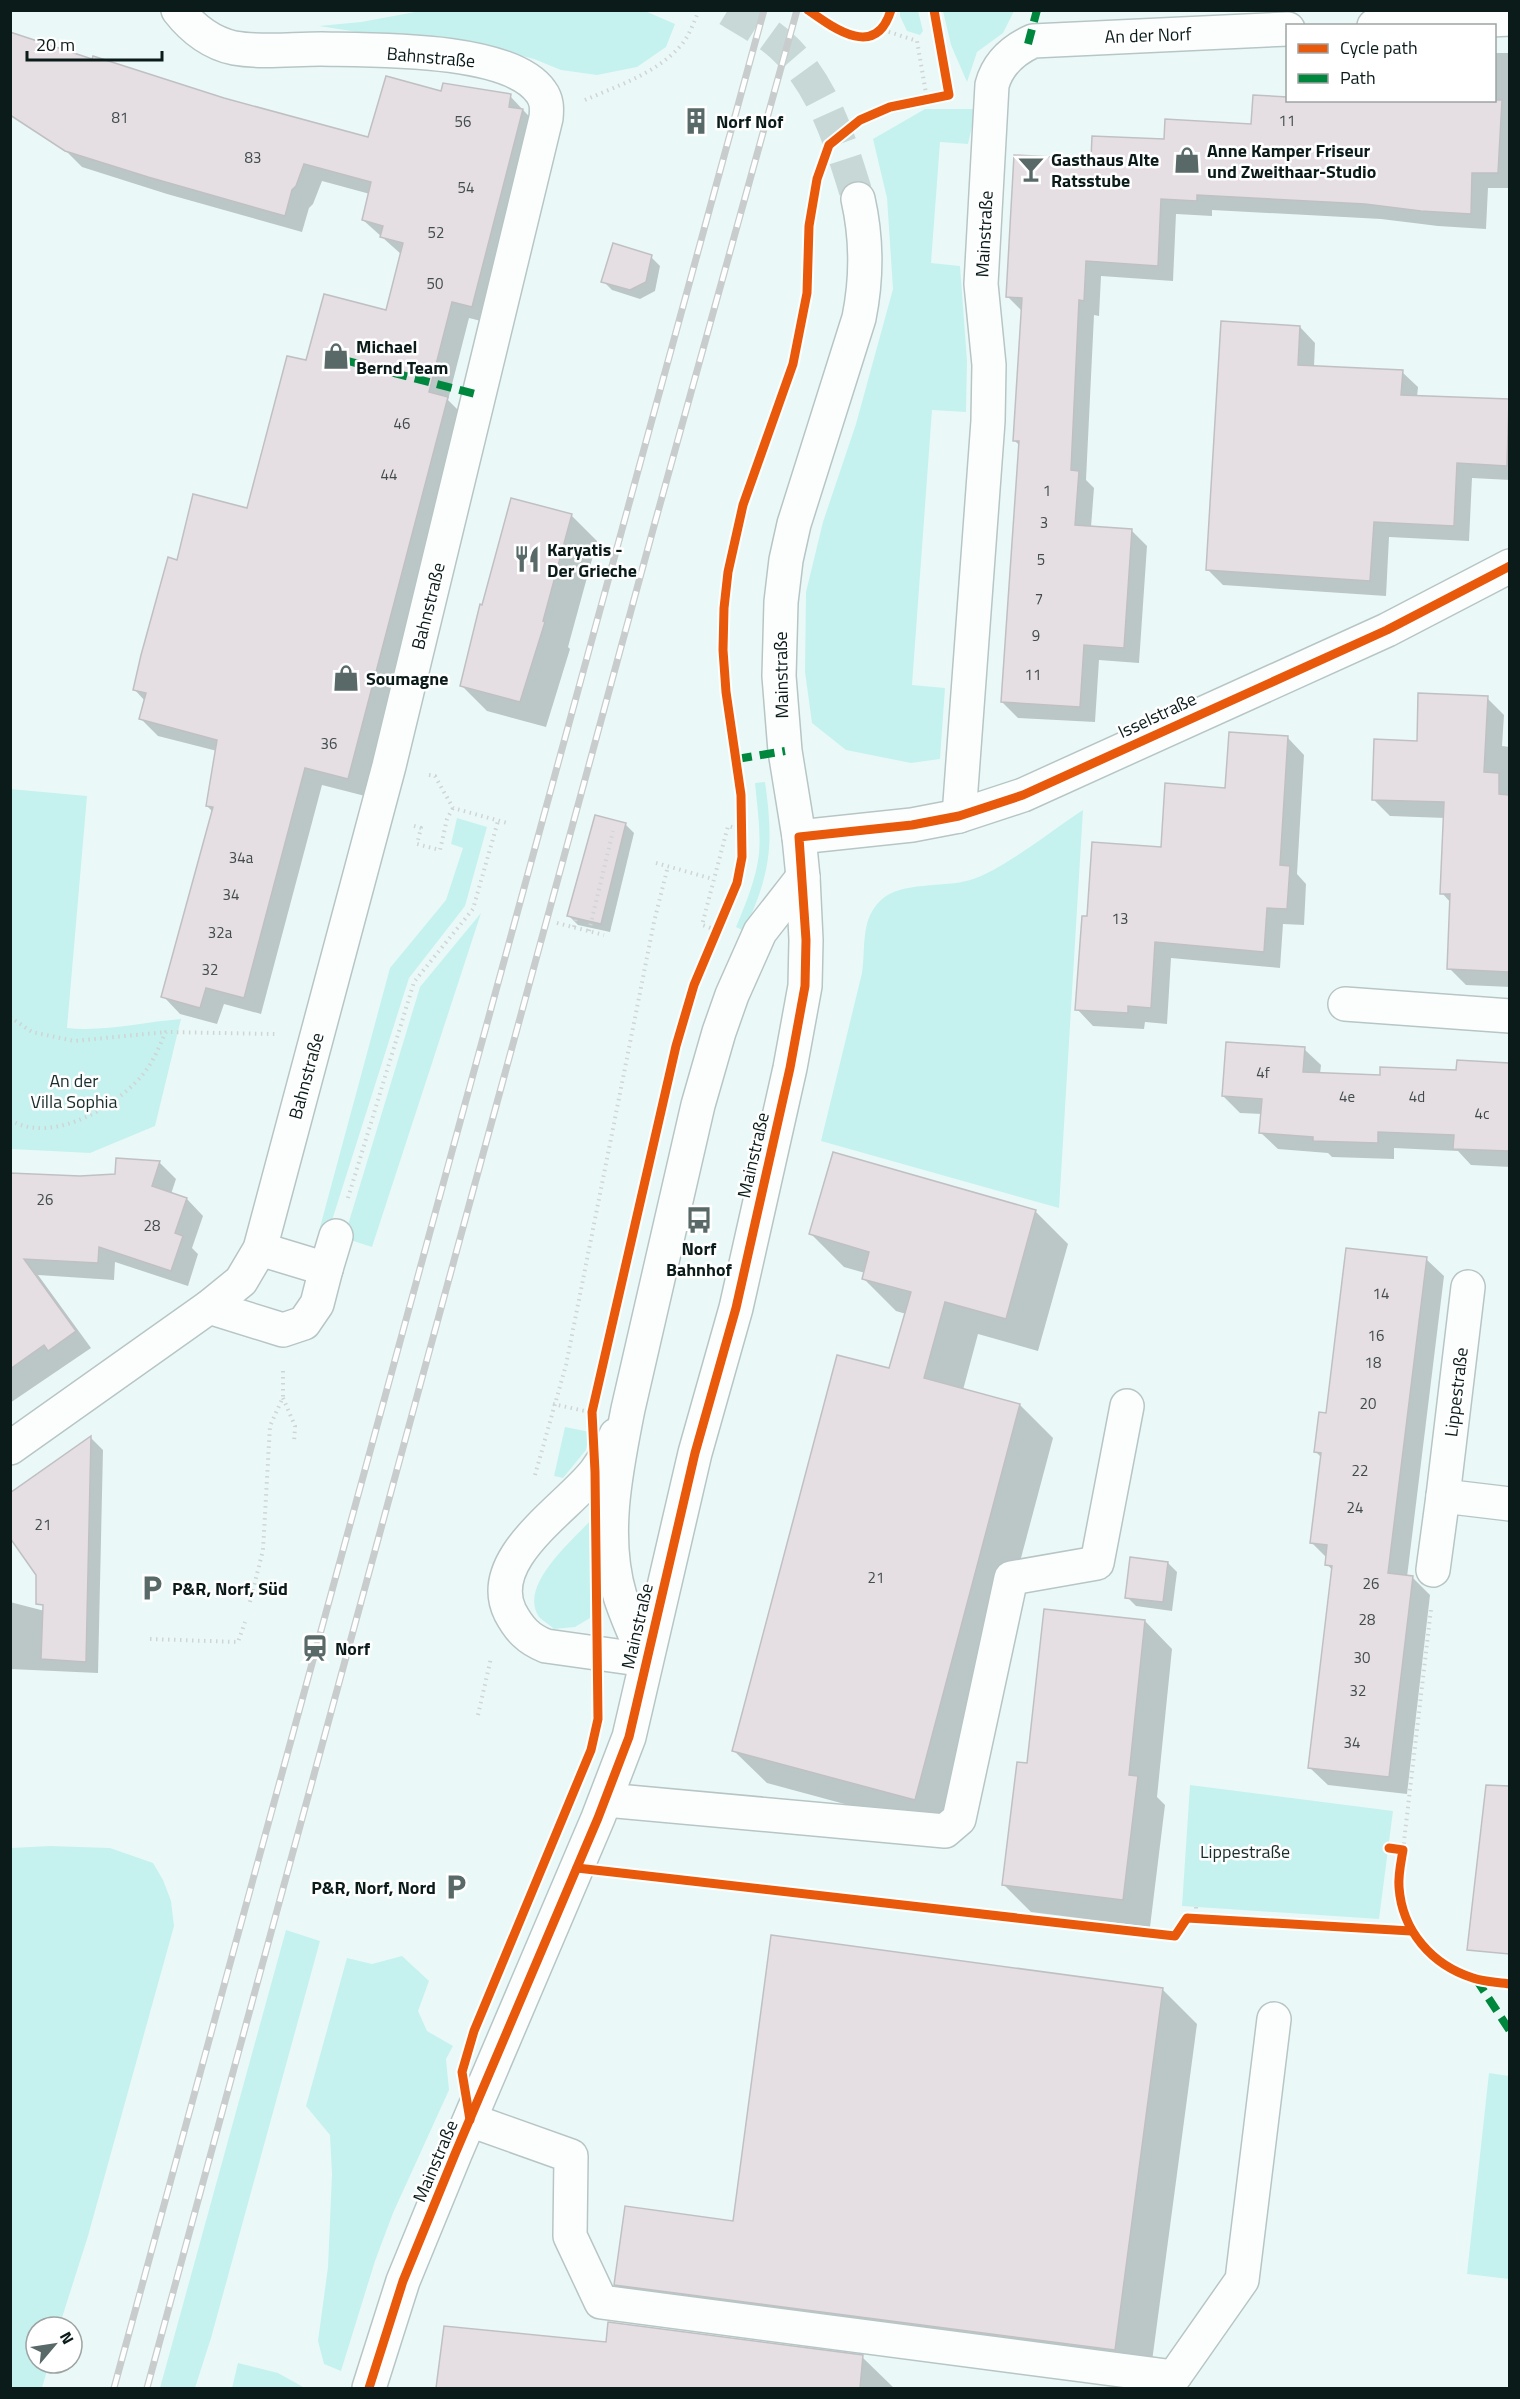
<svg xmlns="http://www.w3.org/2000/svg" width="1520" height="2399" font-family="'Titillium Web',sans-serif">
	<rect width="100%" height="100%" fill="#eaf9f8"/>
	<!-- green -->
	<g fill="#c5f2ef">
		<polygon points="426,10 645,11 675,24 666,47 637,67 597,75 561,70 534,59 491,48 396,38 319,26 361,22"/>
		<polygon points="900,11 918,11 923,31 920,35 907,31 900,16"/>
		<polygon points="943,11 1014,11 1003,33 977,52 967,82 951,45"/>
		<polygon points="925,109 976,109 968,144 940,142 931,263 960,266 967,361 966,412 932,410 912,685 945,688 940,759 911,763 846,750 812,723 805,672 806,592 823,522 856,424 893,289 887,198 873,139"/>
		<path d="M765 782C774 845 771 873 744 931L736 927C746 903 756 879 759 854 761 830 757 806 755 783Z"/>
		<path d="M10 789 87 796 67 1028C104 1032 143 1022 181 1019L155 1126 90 1153 11 1149Z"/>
		<path d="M1083 810 1059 1208 821 1141 862 973C866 946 860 920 881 900 901 881 944 888 970 880 1003 870 1052 830 1083 810Z"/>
		<polygon points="457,818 487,827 465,906 409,978 328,1233 319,1231 390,968 446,900 463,848 451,844"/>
		<polygon points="481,913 372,1247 344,1238 420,987"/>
		<polygon points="565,1427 590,1432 586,1450 563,1478 554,1476"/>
		<path d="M590 1521V1618L575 1627 554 1629C550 1625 543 1621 539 1617 518 1586 571 1542 590 1521Z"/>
		<polygon points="1190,1785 1393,1811 1379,1919 1182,1906"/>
		<polygon points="50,1846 110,1848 153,1863 163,1880 171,1901 174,1926 88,2236 59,2327 36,2327 36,2363 49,2363 42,2388 11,2388 11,1848"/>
		<polygon points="286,1930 320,1941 211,2338 195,2388 160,2388"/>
		<polygon points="402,1956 429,1981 418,2011 427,2031 453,2046 446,2059 449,2090 393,2213 375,2261 341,2371 324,2364 318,2341 328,2267 332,2174 330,2135 306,2106 347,1958 372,1964"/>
		<polygon points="1489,2073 1509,2076 1509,2279 1467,2274"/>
		<polygon points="238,2363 278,2373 305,2388 232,2388"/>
	</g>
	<!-- shadow -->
	<g fill="#0003">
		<polygon points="1494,53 1510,53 1510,188 1488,188 1486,229 1438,226 1381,219 1212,210 1212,216 1176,214 1173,281 1101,276 1099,316 1094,315 1086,480 1094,488 1091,527 1131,530 1147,546 1139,663 1099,660 1095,722 1018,718 1002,702 1020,446 1014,440 1023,312 1007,296 1092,161 1166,141 1253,126 1254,97 1288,98 1288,100 1494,100"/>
		<polygon points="93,61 224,100 369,139 442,93 510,96 540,128 489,323 469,318 448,400 464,416 365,796 322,785 261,1014 224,1004 217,1024 180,1014 163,996 213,812 207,806 217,751 158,736 141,719 145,701 134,689 178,561 248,510 307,362 387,312 402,255 363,220 370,194 322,181 313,204 309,208 302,232 167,194 82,167 65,150"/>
		<polygon points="651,257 660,266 655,291 640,299 612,290 603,281"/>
		<polygon points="1300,327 1315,343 1314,367 1402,372 1418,387 1417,397 1510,400 1510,480 1472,478 1469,541 1389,537 1386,596 1223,585 1207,569"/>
		<polygon points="572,516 597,541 568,647 570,649 546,727 487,711 461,685 483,607"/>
		<polygon points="1487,698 1504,715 1502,746 1510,747 1510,987 1466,985 1449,968 1451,903 1442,893 1445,818 1390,816 1373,799 1418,742"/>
		<polygon points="1288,738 1304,755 1297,874 1306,884 1304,925 1283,924 1280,968 1171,958 1167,1024 1145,1022 1144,1029 1093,1026 1077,1009 1088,918 1226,789"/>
		<polygon points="625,824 634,833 610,932 578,925 569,916"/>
		<polygon points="1304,1049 1321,1065 1320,1074 1382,1077 1458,1072 1458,1062 1510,1064 1510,1167 1471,1165 1458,1151 1394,1148 1394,1159 1332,1157 1328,1153 1278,1149 1261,1133 1262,1114 1240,1113 1223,1096"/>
		<polygon points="118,1160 160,1163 176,1179 171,1194 187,1199 203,1216 192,1248 198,1254 188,1286 115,1262 114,1280 38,1275 91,1348 10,1403 10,1174 80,1178 117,1176"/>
		<polygon points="1035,1211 1068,1244 1038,1351 978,1334 963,1390 1020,1405 1053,1438 948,1832 767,1783 734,1751 890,1370 906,1314 896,1311 863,1278 865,1273 844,1267 811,1234"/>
		<polygon points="1426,1259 1444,1276 1407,1577 1413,1578 1430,1595 1407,1794 1328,1785 1310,1768 1333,1571 1327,1564 1327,1558 1312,1543 1322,1458 1315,1451 1328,1415"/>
		<polygon points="91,1438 103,1450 98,1673 10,1669 10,1602 68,1617"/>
		<polygon points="1168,1563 1177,1572 1172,1611 1136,1606 1127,1597"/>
		<polygon points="1145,1621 1172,1649 1157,1797 1165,1805 1150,1927 1031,1912 1003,1884 1029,1765"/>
		<polygon points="1482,1821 1510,1824 1510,1929 1489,1928"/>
		<polygon points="772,1937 1163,1990 1197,2024 1149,2384 650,2319 615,2284 734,2222"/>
		<polygon points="445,2328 607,2344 862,2357 894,2388 438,2388"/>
	</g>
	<!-- building -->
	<g fill="#e5dfe4" stroke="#c0c0c3" stroke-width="1.5">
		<polygon points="10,32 92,59 93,56 224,98 368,137 386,76 441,91 443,83 511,94 509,107 523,109 472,307 452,302 429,392 448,397 348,779 305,768 244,998 206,988 200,1008 161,997 213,807 206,806 217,740 139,719 146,693 133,690 141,655 168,557 177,560 193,494 247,508 287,356 306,360 324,294 386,310 403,243 380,237 383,226 362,220 371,182 304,164 296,186 292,190 285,216 148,177 65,151 10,115"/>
		<polygon points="1253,95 1287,97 1287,100 1502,100 1498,173 1472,173 1471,214 1421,211 1365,204 1197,195 1197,201 1161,199 1158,266 1086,261 1084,301 1079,300 1071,470 1079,471 1075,525 1132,529 1124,648 1084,645 1080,707 1001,702 1019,441 1013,441 1022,298 1006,297 1014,155 1091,159 1092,136 1164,139 1165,119 1251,124"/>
		<polygon points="613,243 652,255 646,282 630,290 601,282"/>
		<polygon points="1221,321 1300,326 1298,365 1403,370 1401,395 1509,399 1507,466 1457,463 1454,526 1374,522 1370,581 1206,570"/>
		<polygon points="511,498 572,514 543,621 545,622 520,702 460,686 480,604 482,605"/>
		<polygon points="1418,693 1488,696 1484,772 1499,773 1499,794 1509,795 1509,972 1447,969 1450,894 1440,894 1444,802 1372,800 1374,739 1417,741"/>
		<polygon points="1229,732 1288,736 1280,865 1290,866 1287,909 1267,908 1264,952 1155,942 1151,1008 1128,1006 1128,1013 1075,1010 1082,916 1087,916 1092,842 1161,847 1165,783 1225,788"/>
		<polygon points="595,815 626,823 601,924 567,916"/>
		<polygon points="1226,1042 1305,1047 1303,1072 1380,1075 1380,1067 1456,1070 1457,1060 1509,1063 1509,1151 1453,1149 1454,1135 1378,1132 1378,1143 1313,1141 1313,1137 1259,1133 1262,1099 1222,1096"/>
		<polygon points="833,1152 1036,1210 1006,1319 945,1302 924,1378 1020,1404 915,1800 732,1751 837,1355 889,1368 911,1292 862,1279 869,1252 809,1234"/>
		<polygon points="116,1158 160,1161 152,1186 187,1198 175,1233 183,1236 171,1271 99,1247 98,1263 24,1259 76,1331 48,1351 44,1345 10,1369 10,1173 80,1176 115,1174"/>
		<polygon points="1346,1248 1427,1257 1388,1573 1413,1576 1389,1777 1308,1768 1332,1566 1325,1565 1327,1545 1310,1543 1321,1453 1314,1452 1319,1412 1326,1413"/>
		<polygon points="91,1436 86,1662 41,1659 43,1605 36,1604 36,1575 10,1538 10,1493"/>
		<polygon points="1130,1557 1168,1562 1163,1602 1125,1598"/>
		<polygon points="1044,1609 1145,1620 1129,1775 1138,1776 1123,1900 1002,1885 1017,1762 1027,1763"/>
		<polygon points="1486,1785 1509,1786 1509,1954 1467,1950"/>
		<polygon points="771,1935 1163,1988 1115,2350 614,2285 625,2206 733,2221"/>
		<polygon points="608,2322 863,2355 860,2388 436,2388 444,2326 606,2342"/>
	</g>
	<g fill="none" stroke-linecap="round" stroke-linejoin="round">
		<!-- minor-tunnel -->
		<path stroke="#c8d8d7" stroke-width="33" stroke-dasharray="33 16" stroke-linecap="butt" d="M728 10C746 21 767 32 782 46 825 86 841 145 858 199"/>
		<defs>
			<g id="minor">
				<polyline points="1374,26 1510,19"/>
				<path d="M959 816 988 421 989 365 981 284 992 85C998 63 1013 50 1033 41L1288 29"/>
				<polyline points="799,837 912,825 959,816 1023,795 1387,630 1510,566"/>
				<polyline points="1345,1004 1510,1016"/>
				<polyline points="326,1269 336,1236"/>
				<polyline points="1468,1287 1443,1496 1510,1504"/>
				<polyline points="209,1307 283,1330 304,1323 317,1304 326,1269 260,1249"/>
				<path d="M616 1435C611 1447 604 1460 596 1471 568 1508 484 1558 510 1612 519 1629 528 1639 546 1646L646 1660"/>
				<path d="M10 1448 209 1307 241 1281 260 1249 389 766 546 118C547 108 547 100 541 92 510 47 372 50 321 49 291 49 263 53 234 48 211 43 192 28 178 10"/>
				<polyline points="1433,1570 1443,1496"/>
				<path d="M646 1660C637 1639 627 1618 620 1596 602 1536 616 1470 628 1409L698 1105 719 1032 732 995 760 932 803 877"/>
				<polyline points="606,1800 945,1831 959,1819 1011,1578 1097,1563 1127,1406"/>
				<polyline points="470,2120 571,2156 570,2236 601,2302 1174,2377 1242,2280 1274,2019"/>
				<path d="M369 2388 403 2281 455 2154 598 1818 629 1737 695 1453 736 1308 790 1068 805 986 806 940 803 877 799 837 785 751 779 676 781 602 786 560 794 524 859 318C867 278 867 239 858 199"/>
			</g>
		</defs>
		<!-- minor casing -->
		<use href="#minor" stroke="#b7c6c5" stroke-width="36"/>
		<!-- path -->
		<g stroke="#d0d4d4" stroke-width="4" stroke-dasharray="1.5 4.5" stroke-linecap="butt">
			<path d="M808 10C836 30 876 59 891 10"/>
			<polyline points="883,30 917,41 927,99"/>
			<path d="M585 100C619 85 658 73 682 44 690 34 694 22 699 10"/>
			<polyline points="429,775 435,776 453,808 507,823"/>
			<polyline points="414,826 421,828 417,844 440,850 447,819 453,808"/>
			<polyline points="656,863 713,879"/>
			<polyline points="557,923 604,935"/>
			<polyline points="574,927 576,918"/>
			<polyline points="716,930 702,925 728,826 743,830"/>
			<polyline points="589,931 613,831"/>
			<polyline points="10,1017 32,1032 74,1041 166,1032"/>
			<path d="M10 1120C53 1146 122 1104 147 1069 155 1058 160 1044 166 1032L275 1034"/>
			<polyline points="348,1198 414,982 473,909 498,821"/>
			<polyline points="283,1398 295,1426 294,1443"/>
			<polyline points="553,1404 585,1411"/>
			<polyline points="535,1475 566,1365 654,922 668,866"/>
			<polyline points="250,1602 263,1550 270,1426 283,1397 283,1368"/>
			<polyline points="150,1639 238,1642 245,1622"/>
			<polyline points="478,1715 491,1658"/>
			<polyline points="1403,1850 1431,1609"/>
			<polyline points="1196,1907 1196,1918"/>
		</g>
		<!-- minor -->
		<use href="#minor" stroke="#fcfefe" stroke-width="33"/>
		<defs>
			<g id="rail">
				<polyline points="114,2388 764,10"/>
				<polyline points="147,2388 654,526 797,10"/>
			</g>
		</defs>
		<!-- rail casing -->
		<use href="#rail" stroke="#c8cccc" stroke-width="7"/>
		<!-- rail -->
		<use href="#rail" stroke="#fff" stroke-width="4.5" stroke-dasharray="14" stroke-linecap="butt"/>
		<!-- quiet -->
		<g stroke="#00873e" stroke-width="8" stroke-dasharray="15 8" stroke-linecap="butt">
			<polyline points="1028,44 1037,10"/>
			<polyline points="348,361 479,395"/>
			<polyline points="737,759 785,751"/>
			<polyline points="1476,1979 1510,2031"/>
		</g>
		<defs>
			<g id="cycleway">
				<path d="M808 10C836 30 876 59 891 10"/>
				<path d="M1389 1848 1403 1850C1401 1862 1398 1875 1399 1887 1402 1931 1432 1965 1473 1978 1484 1982 1498 1982 1510 1984"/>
				<polyline points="577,1868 1175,1936 1187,1918 1411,1931"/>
				<polyline points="470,2120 462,2072 474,2031 591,1750 598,1719 595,1472 592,1412 676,1046 694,985 737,883 742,857 741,795 726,692 723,650 724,608 728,572 743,505 793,364 807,293 809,226 817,179 829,145 860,120 890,107 949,95 934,10"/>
				<polyline points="369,2388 403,2281 455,2154 598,1818 629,1737 695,1453 736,1308 790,1068 805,986 806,940 799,837 912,825 959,816 1023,795 1387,630 1510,566"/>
			</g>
		</defs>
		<!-- cycleway casing -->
		<use href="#cycleway" stroke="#fff" stroke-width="13"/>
		<!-- cycleway -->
		<use href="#cycleway" stroke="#e8590c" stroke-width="9"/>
	</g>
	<!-- icons -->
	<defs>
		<symbol id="building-bare" viewBox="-9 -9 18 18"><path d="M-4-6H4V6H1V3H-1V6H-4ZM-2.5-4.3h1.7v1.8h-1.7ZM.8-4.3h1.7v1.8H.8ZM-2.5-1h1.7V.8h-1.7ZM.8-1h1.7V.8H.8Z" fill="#586968" stroke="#fff" stroke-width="2.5" paint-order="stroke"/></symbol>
		<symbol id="shop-bare" viewBox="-9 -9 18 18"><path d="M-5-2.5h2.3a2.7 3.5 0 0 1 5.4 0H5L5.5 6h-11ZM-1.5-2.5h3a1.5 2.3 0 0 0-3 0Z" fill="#586968" stroke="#fff" stroke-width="2.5" paint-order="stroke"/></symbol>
		<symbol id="bar-bare" viewBox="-9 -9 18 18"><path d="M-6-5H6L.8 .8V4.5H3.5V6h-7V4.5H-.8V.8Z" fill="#586968" stroke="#fff" stroke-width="2.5" paint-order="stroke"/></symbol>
		<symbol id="restaurant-bare" viewBox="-9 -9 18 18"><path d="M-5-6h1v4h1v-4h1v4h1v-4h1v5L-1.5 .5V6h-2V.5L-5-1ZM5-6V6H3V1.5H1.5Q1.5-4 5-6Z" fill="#586968" stroke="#fff" stroke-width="2.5" paint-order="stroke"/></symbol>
		<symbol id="bus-bare" viewBox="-9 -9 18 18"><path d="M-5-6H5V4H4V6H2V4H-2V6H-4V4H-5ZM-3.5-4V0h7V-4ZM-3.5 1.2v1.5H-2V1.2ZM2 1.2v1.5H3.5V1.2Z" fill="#586968" stroke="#fff" stroke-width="2.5" paint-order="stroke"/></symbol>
		<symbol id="parking-bare" viewBox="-9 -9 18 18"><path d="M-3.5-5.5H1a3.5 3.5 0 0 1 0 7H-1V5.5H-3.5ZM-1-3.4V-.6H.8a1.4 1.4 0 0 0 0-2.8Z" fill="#586968" stroke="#fff" stroke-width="2.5" paint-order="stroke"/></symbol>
		<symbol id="station-bare" viewBox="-9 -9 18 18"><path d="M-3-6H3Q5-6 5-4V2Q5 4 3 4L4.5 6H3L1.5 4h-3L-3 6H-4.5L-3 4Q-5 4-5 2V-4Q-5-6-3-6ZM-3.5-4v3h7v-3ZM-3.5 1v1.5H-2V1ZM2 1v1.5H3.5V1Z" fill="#586968" stroke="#fff" stroke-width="2.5" paint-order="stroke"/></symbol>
	</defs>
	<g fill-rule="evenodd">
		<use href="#building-bare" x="677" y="102" width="38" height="38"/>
		<use href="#shop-bare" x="1168" y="141" width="38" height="38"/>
		<use href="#bar-bare" x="1012" y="150" width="38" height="38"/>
		<use href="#shop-bare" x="317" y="337" width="38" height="38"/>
		<use href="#restaurant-bare" x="508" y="540" width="38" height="38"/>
		<use href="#shop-bare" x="327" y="659" width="38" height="38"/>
		<use href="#bus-bare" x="680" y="1201" width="38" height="38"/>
		<use href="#parking-bare" x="133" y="1569" width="38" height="38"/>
		<use href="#station-bare" x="296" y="1629" width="38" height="38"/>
		<use href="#parking-bare" x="437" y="1868" width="38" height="38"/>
	</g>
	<g text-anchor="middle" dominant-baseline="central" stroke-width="5" stroke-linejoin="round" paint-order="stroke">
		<!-- number labels -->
		<g font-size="15" fill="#414c4c">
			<text x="120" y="117">81</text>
			<text x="1287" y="120">11</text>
			<text x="463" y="121">56</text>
			<text x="253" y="157">83</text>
			<text x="466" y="187">54</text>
			<text x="436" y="232">52</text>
			<text x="435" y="283">50</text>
			<text x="402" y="423">46</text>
			<text x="389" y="474">44</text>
			<text x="1047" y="490">1</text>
			<text x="1044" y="522">3</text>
			<text x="1041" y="559">5</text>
			<text x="1039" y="598">7</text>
			<text x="1036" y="635">9</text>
			<text x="1033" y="674">11</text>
			<text x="329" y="743">36</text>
			<text x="241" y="857">34a</text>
			<text x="231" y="894">34</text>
			<text x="1120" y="918">13</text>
			<text x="220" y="932">32a</text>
			<text x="210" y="969">32</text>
			<text x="1263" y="1072">4f</text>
			<text x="1347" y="1096">4e</text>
			<text x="1417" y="1096">4d</text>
			<text x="1482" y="1113">4c</text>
			<text x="45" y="1199">26</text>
			<text x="152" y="1225">28</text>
			<text x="1381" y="1293">14</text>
			<text x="1376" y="1335">16</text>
			<text x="1373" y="1362">18</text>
			<text x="1368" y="1403">20</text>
			<text x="1360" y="1470">22</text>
			<text x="1355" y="1507">24</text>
			<text x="43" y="1524">21</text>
			<text x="876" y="1577">21</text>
			<text x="1371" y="1583">26</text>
			<text x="1367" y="1619">28</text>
			<text x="1362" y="1657">30</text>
			<text x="1358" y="1690">32</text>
			<text x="1352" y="1742">34</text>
		</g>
		<!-- street labels -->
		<g font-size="18" fill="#0a1b1a" stroke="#fff">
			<text transform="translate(1148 35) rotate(-2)">An der Norf</text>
			<text transform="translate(431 57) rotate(5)">Bahnstraße</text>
			<text transform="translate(984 234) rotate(-87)">Mainstraße</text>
			<text transform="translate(428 606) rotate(-76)">Bahnstraße</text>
			<text transform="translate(781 675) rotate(-91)">Mainstraße</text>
			<text transform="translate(1157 715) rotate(-25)">Isselstraße</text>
			<text transform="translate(306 1076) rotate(-75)">Bahnstraße</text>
			<text transform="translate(753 1155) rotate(-77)">Mainstraße</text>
			<text transform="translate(1456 1392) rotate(-83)">Lippestraße</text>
			<text transform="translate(637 1626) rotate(-77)">Mainstraße</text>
			<text transform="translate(435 2161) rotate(-67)">Mainstraße</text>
		</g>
		<!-- poi labels -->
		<g font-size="18" font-weight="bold" fill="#0a1b1a" stroke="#fff" text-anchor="start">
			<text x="716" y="121">Norf Nof</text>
			<text x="1207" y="150">Anne Kamper Friseur<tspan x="1207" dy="21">und Zweithaar-Studio</tspan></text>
			<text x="1051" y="159">Gasthaus Alte<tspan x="1051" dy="21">Ratsstube</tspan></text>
			<text x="356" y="346">Michael<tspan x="356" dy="21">Bernd Team</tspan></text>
			<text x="547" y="549">Karyatis -<tspan x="547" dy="21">Der Grieche</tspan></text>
			<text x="366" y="678">Soumagne</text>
			<text x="699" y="1248" text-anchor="middle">Norf<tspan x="699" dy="21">Bahnhof</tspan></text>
			<text x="172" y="1588">P&amp;R, Norf, Süd</text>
			<text x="335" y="1648">Norf</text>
			<text x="436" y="1887" text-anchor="end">P&amp;R, Norf, Nord</text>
		</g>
		<!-- park labels -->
		<g font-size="18" fill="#182d2c" stroke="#fff">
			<text x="74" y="1080">An der<tspan x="74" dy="21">Villa Sophia</tspan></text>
			<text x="1245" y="1851">Lippestraße</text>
		</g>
	</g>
	<!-- border -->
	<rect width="1520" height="2399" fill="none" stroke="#0a1b1a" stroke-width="24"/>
	<!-- legend -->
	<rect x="1286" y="24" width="210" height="78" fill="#ffffff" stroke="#9da4a3" stroke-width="1.5"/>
	<rect x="1298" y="44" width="30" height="9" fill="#e8590c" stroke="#9da4a3" stroke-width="1.5"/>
	<text x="1340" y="54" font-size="18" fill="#0a1b1a">Cycle path</text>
	<rect x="1298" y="74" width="30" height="9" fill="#00873e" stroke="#9da4a3" stroke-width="1.5"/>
	<text x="1340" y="84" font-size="18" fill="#0a1b1a">Path</text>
	<!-- north arrow -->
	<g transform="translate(54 2345) rotate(61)"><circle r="28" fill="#ffffff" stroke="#9da4a3" stroke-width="1.5"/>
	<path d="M0-4.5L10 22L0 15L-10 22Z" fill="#586968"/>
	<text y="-9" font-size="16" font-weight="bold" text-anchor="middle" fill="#0a1b1a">N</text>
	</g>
	<!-- scale -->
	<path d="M27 51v9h135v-9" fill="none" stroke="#0a1b1a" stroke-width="3"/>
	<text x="36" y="51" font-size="18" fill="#0a1b1a" stroke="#ffffff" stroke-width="4.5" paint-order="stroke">20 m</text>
</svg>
